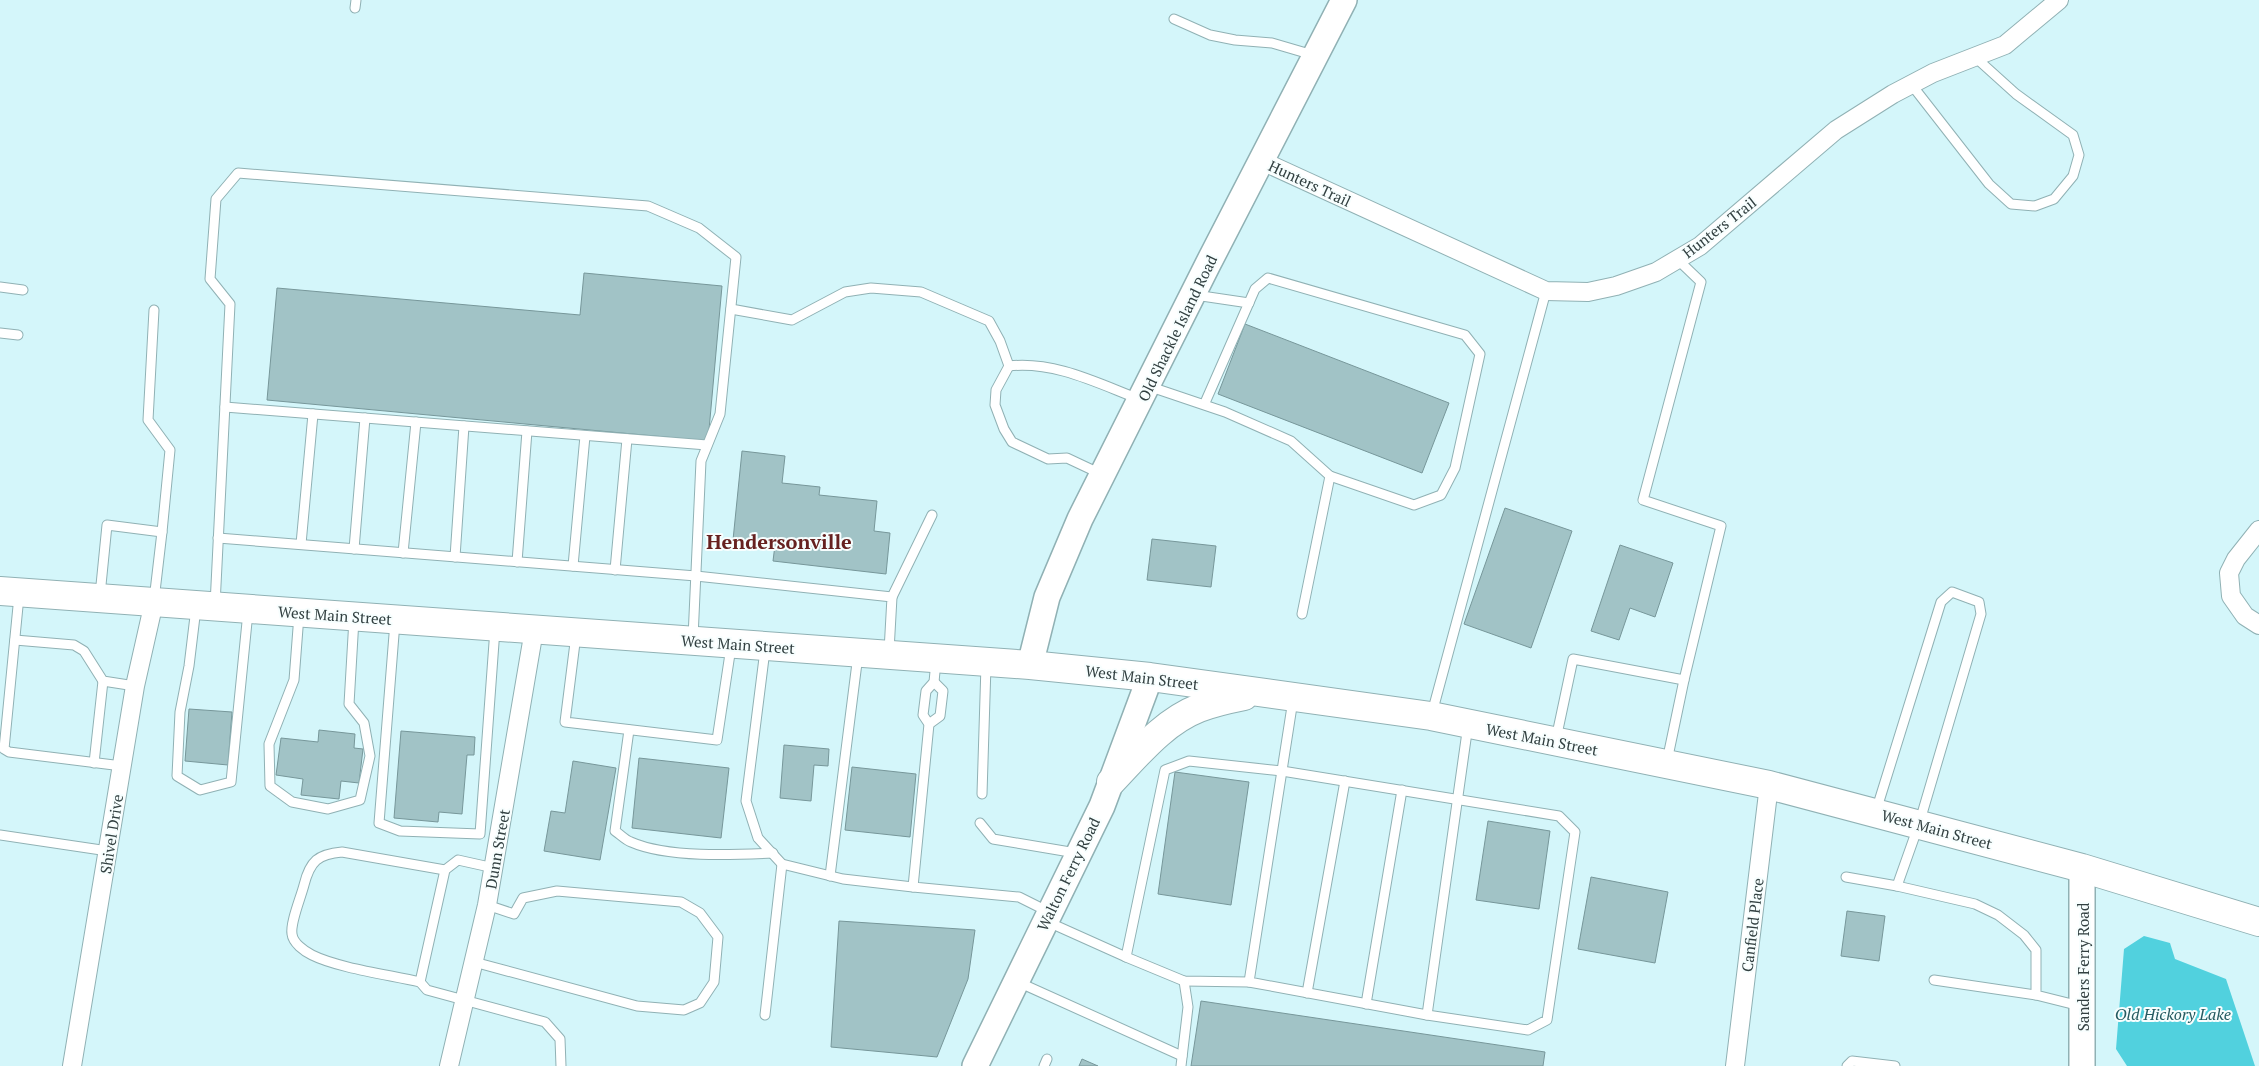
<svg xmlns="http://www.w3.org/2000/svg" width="2259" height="1066" font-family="'PT Serif',serif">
	<rect width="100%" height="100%" fill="#d4f6fa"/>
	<!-- water -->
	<polygon fill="#51d1de" points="2144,936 2170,943 2175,959 2226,979 2255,1066 2127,1066 2116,1049 2124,949"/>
	<!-- building -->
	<g fill="#a1c3c6" stroke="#77979a">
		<polygon points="584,273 722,286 708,441 267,400 277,288 580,315"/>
		<polygon points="1245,324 1449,403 1422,473 1218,394"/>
		<polygon points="742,451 785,456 782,483 820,487 819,495 877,501 874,531 890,533 886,574 773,561 775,545 733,540"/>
		<polygon points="1505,508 1572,531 1531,648 1464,624"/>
		<polygon points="1152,539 1216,546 1211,587 1147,580"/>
		<polygon points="1620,545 1673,563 1655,617 1630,608 1619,640 1591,631"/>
		<polygon points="189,709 232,712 228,765 185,761"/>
		<polygon points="319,730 355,734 354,748 363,749 359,783 341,781 339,799 301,795 303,779 276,775 281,738 318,742"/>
		<polygon points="401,731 475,737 474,755 467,755 462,814 439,812 438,822 394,818"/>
		<polygon points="784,745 829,749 828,766 814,765 811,801 780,798"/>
		<polygon points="639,758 729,768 721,838 632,828"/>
		<polygon points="573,761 616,768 600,860 544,851 551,811 565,813"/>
		<polygon points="852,767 916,774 910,837 845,830"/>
		<polygon points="1175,772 1249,782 1231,905 1158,894"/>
		<polygon points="1488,821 1550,831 1539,909 1476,900"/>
		<polygon points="1591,877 1668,892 1655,963 1578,949"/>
		<polygon points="1847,911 1885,916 1879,961 1841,956"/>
		<polygon points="839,921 975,930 968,979 937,1057 831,1047"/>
		<polygon points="1201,1001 1545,1052 1543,1066 1191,1066"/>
		<polygon points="1082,1059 1098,1066 1079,1066"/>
	</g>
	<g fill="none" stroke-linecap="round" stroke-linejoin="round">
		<defs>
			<g id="lane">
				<polyline points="355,8 356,0"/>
				<polyline points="1174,19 1210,35 1235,40 1272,43 1313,55"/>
				<polyline points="1911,84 1989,184 2011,204 2035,206 2054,199 2073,176 2079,155 2073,135 2016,94 1975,57"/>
				<polyline points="0,287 23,290"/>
				<polyline points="1195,295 1249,303"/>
				<polyline points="731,309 792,320 845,292 871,288 921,292 989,321 1000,341 1009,366 996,390 995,405 1004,429 1012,442 1048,459 1067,458 1101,474"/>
				<polyline points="154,310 148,420 170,450 162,532"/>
				<polyline points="0,333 18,335"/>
				<path d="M1009 366C1055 361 1097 383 1139 399"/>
				<polyline points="1148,386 1225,412 1291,441 1330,476 1414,505 1441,495 1455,468 1480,354 1465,335 1268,278 1255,289 1204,405"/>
				<polyline points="225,407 707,445"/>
				<polyline points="218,538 696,576 892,597 889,651"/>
				<polyline points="301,544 313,414"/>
				<polyline points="354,549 365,418"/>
				<polyline points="403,553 416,422"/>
				<polyline points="455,557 464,426"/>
				<polyline points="517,562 527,431"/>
				<polyline points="573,566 585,436"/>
				<polyline points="615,570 627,439"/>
				<polyline points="100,595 107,525 162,532 154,600"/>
				<polyline points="19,596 4,749 9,752 122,766"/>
				<polyline points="892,597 932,515"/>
				<polyline points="215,605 230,304 210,279 216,199 238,173 648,206 699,228 736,257 720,414 701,461 693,638"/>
				<polyline points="196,608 189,666 180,712 177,776 200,790 231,782 248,612"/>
				<polyline points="1302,614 1330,476"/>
				<polyline points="299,615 294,680 269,744 270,786 292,802 328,809 360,800 370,756 364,723 349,704 354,619"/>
				<polyline points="395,622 379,823 400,831 480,834 495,629"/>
				<polyline points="576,635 565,722 717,740 731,647"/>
				<polyline points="15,640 74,645 84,651 103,681 135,686"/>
				<polyline points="765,650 746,801 758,838 782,864 843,879 913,887"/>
				<polyline points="936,661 934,682 926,691 923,715 929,724 913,887 1019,897 1049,912"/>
				<polyline points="1293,700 1249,982 1427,1015 1468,725"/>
				<polyline points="1432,713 1546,291"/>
				<polyline points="929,724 940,716 943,691 934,682"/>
				<path d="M629 730 615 831C620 834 625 840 631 842 667 858 733 855 773 853"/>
				<polyline points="1556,739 1573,659 1684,680"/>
				<polyline points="1667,761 1684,680 1721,526 1643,500 1701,282 1677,259"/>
				<polyline points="94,763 103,681"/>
				<polyline points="982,794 986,665"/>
				<polyline points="1876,811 1941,602 1952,592 1979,602 1981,614 1919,824 1897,886 1975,904 1998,915 2024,935 2036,950 2036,995 2080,1006"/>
				<polyline points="980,823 993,839 1076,853"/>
				<polyline points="0,835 108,851"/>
				<polyline points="494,868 458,860 445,870 420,982 427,990 545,1022 560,1039 561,1066"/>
				<polyline points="830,876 858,655"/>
				<polyline points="1846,877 1897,886"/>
				<polyline points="1048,922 1126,957"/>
				<polyline points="474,962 637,1006 684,1010 700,1003 714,982 718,937 700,913 681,902 557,891 523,898 514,914 487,905"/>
				<polyline points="1934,980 2036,995"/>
				<path d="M420 982C390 975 338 968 312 955 304 951 293 943 292 934 290 923 301 897 304 885 310 861 318 854 342 852L445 870"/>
				<polyline points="1018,982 1182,1056"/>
				<polyline points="1249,982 1184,981 1126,957 1165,770 1189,761 1282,771 1559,816 1575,832 1547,1020 1528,1030 1427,1015"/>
				<polyline points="1307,993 1345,781"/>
				<polyline points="1366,1004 1402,790"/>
				<polyline points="765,1015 782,864"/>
				<polyline points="1044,1066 1047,1059"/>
				<polyline points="1181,1066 1188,1007 1184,981"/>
				<polyline points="1847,1066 1852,1061 1895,1066"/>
			</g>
			<g id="street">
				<polyline points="1262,161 1546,291 1588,292 1616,286 1656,272 1700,246 1836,130 1893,94 1933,73 2005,45 2059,0"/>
				<polyline points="2259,530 2236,559 2229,573 2231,596 2245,616 2259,625"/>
				<polyline points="72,1066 135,686 154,602"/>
				<polyline points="449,1066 487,905 534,630"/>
				<polyline points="1735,1066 1769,785"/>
			</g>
			<g id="secondary">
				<polyline points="1030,665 1047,597 1080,519 1208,264 1344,0"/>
				<polyline points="975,1066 1102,806 1150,677"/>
				<polyline points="2082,1066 2082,868"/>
			</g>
			<g id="primary">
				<polyline points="0,591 1030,665 1150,677 1431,716 1769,785 2082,868 2259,922"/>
				<path d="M1111 782C1137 755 1163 722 1199 708 1214 702 1229 699 1244 696"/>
			</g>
		</defs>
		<!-- lane casing -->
		<use href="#lane" stroke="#90b1b4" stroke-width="11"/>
		<!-- street casing -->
		<use href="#street" stroke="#90b1b4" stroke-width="20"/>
		<!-- secondary casing -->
		<use href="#secondary" stroke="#90b1b4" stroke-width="28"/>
		<!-- primary casing -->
		<use href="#primary" stroke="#90b1b4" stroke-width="30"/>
		<!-- lane -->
		<use href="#lane" stroke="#fff" stroke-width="9"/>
		<!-- street -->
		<use href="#street" stroke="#fff" stroke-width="18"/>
		<!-- secondary -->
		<use href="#secondary" stroke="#fff" stroke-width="25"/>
		<!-- primary -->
		<use href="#primary" stroke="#fff" stroke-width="28"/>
	</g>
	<g text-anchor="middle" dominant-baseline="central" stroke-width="4" stroke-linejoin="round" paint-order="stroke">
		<!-- street labels -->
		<g font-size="15" fill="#324041" stroke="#f7fefe">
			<text transform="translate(1310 183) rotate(25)">Hunters Trail</text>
			<text transform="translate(1719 227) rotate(-38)">Hunters Trail</text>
			<text transform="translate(1177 328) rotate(-64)">Old Shackle Island Road</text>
			<text transform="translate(335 615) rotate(4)">West Main Street</text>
			<text transform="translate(738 644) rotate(4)">West Main Street</text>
			<text transform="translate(1142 677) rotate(7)">West Main Street</text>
			<text transform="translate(1542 739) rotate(11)">West Main Street</text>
			<text transform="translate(1937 829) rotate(15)">West Main Street</text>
			<text transform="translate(111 834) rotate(-81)">Shivel Drive</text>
			<text transform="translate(497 849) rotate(-80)">Dunn Street</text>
			<text transform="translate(1068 874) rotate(-64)">Walton Ferry Road</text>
			<text transform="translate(1752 925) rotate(-83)">Canfield Place</text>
			<text transform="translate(2083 967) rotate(-90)">Sanders Ferry Road</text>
		</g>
		<!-- water labels -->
		<g font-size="16" font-style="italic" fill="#255b61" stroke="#f7fefe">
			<text x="2173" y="1014">Old Hickory Lake</text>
		</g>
		<!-- district labels -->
		<g font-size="20" font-weight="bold" fill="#662120" stroke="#f7fefe">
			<text x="779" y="541">Hendersonville</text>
		</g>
	</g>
</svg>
